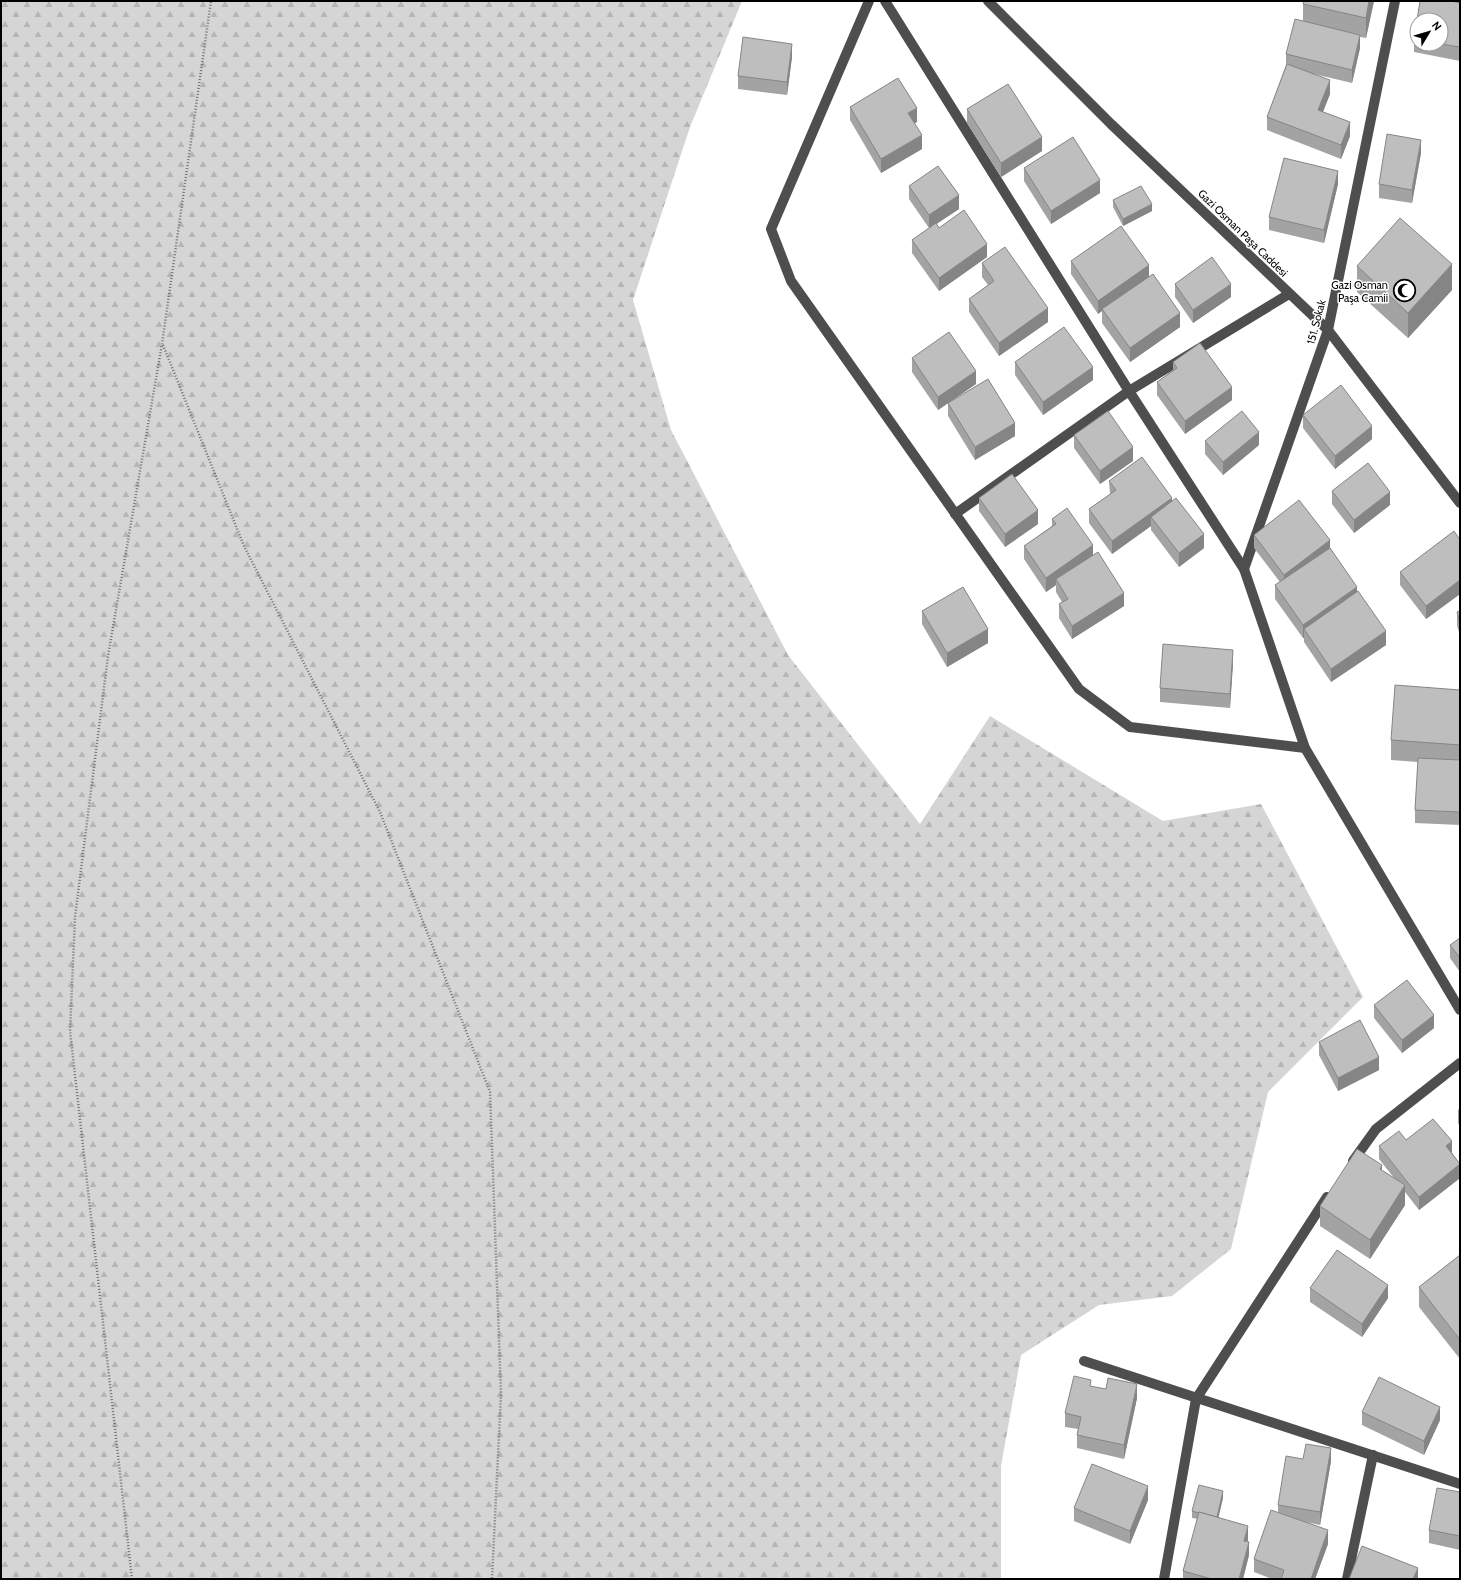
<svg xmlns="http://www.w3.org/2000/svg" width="1461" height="1580" font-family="Cabin,sans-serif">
	<defs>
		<pattern id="forest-firs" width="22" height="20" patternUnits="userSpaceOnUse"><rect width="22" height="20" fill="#d5d5d5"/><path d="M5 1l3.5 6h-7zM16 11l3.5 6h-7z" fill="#b5b5b5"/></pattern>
	</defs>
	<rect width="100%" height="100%" fill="#fff"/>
	<!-- forest -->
	<polygon fill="url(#forest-firs)" points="1,1 742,1 690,127 633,300 671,430 788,655 920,824 990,716 1163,821 1261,804 1363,997 1268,1092 1231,1249 1172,1296 1099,1305 1021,1355 1001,1466 1001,1579 1,1579"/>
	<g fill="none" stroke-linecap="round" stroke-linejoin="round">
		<!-- path -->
		<g stroke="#707070" stroke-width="2.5" stroke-dasharray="1 2" stroke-linecap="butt">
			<polyline points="163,345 244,546 380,812 490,1092 501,1394 492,1579"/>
			<polyline points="132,1579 70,1031 75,917 108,656 162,344 211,1"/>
		</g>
		<!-- minor -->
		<g stroke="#4e4e4e" stroke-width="10">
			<polyline points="869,1 771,229 791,281 1079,689 1130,727 1305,748"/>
			<polyline points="885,1 1129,391 1244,569 1305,748 1460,1010"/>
			<polyline points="988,1 1111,124 1328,330 1460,503"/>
			<polyline points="955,514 1129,391 1289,294"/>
			<polyline points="1244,569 1328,330 1395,1"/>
			<polyline points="1353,1161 1376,1129 1460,1063"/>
			<polyline points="1084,1361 1460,1484"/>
			<polyline points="1164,1579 1196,1399 1327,1197"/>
			<polyline points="1347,1579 1373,1455"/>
		</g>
	</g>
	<!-- wall -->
	<g fill="#a3a3a3" fill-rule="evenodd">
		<polygon points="1374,1 1366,38 1360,37 1360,48 1352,83 1314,74 1330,94 1323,112 1350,136 1341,159 1267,130 1267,117 1286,65 1286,54 1303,21 1303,4"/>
		<path d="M1420 1H1460V61L1414 52V39ZM1417 20 1441 44H1417Z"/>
		<polygon points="792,57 787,95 738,89 738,76"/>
		<polygon points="850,107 917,122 914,123 922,149 881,173 850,120"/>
		<polygon points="967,109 1042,151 1001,177 967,123"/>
		<polygon points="1421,153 1412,203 1379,198 1379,184"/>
		<polygon points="1024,168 1100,193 1051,224 1024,181"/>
		<polygon points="1338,184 1324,243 1269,230 1269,217"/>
		<polygon points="909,186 959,209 936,224 939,228 987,257 939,291 912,253 912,240 929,228 909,199"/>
		<polygon points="1113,200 1152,211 1123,226 1113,207"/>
		<polygon points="1071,261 1149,277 1180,327 1130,362 1102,323 1102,311 1098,314 1071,274"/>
		<polygon points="982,263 1048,322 999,356 969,312 969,299 988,285 982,277"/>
		<polygon points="1357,266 1452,290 1408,338 1357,292"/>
		<polygon points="1175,284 1231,297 1193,323 1175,297"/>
		<polygon points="912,358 976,384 938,410 912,372"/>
		<polygon points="1015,362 1093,380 1043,415 1015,375"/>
		<polygon points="1173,362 1232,400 1185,434 1157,395 1157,382 1173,370"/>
		<polygon points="948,403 1015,436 975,460 948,416"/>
		<polygon points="1303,415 1372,439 1335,469 1303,428"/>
		<polygon points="1074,435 1133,461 1100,484 1074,448"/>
		<polygon points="1205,441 1259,445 1223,475 1205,454"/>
		<polygon points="1109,481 1172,501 1204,548 1179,567 1151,530 1151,526 1112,554 1089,523 1089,509 1110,494"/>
		<polygon points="1332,491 1390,505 1354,533 1332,504"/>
		<polygon points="979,498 1038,524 1005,547 979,511"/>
		<polygon points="1052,519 1093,556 1124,606 1072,639 1059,618 1059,604 1062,602 1056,592 1056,585 1046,592 1024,559 1024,546 1052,526"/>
		<polygon points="1254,535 1330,548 1357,592 1386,645 1331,682 1304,642 1304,638 1303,638 1275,599 1275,585 1280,582 1254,548"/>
		<polygon points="1460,540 1460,594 1426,619 1400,585 1400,572"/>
		<polygon points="922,611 988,643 947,667 922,624"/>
		<polygon points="1460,611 1460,635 1457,626 1457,612"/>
		<polygon points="1233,663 1230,708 1160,702 1160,688"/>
		<polygon points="1460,690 1460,825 1415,823 1415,810 1418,762 1391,760 1391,740"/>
		<polygon points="1460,938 1460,972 1450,958 1450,945"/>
		<polygon points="1374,1005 1434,1028 1402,1053 1374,1018"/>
		<polygon points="1319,1042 1379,1070 1338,1091 1319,1055"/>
		<polygon points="1460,1108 1460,1126 1458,1123 1458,1110"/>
		<polygon points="1406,1140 1452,1153 1460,1164 1460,1178 1419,1210 1405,1192 1405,1205 1370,1259 1320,1226 1320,1206 1382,1170 1394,1178 1379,1159 1379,1146"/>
		<polygon points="1460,1255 1460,1359 1419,1307 1419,1287"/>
		<polygon points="1310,1288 1388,1298 1362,1337 1310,1302"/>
		<polygon points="1091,1386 1137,1398 1124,1459 1077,1448 1077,1435 1078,1429 1065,1427 1065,1413"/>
		<polygon points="1362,1412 1440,1420 1424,1455 1362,1425"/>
		<polygon points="1331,1461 1320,1525 1305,1522 1328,1544 1315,1579 1272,1579 1254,1572 1254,1559 1278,1513 1278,1505"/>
		<polygon points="1460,1492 1460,1550 1429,1543 1429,1530"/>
		<polygon points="1223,1498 1218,1517 1248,1539 1248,1541 1249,1555 1243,1579 1183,1579 1183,1571 1198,1519 1192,1518 1192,1511"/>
		<polygon points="1148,1500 1130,1544 1074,1521 1074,1508"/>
	</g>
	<!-- shaded-wall -->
	<g fill="#858585">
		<polygon points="1369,1 1374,1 1366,38 1366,18"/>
		<polygon points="1360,35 1360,48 1352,83 1352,70"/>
		<polygon points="792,44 792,57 787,95 787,82"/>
		<polygon points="1330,80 1330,94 1318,124 1318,110"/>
		<polygon points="917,108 917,122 908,127 908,113"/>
		<polygon points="1350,122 1350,136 1341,159 1341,145"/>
		<polygon points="922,135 922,149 881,173 881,159"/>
		<polygon points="1042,137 1042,151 1001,177 1001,163"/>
		<polygon points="1421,140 1421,153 1412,203 1412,190"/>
		<polygon points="1338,171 1338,184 1324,243 1324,230"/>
		<polygon points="1100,180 1100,193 1051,224 1051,211"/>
		<polygon points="959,195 959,209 929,229 929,215"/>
		<polygon points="1152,204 1152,211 1123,226 1123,219"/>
		<polygon points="987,244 987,257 939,291 939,278"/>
		<polygon points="1452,264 1452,290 1408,338 1408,313"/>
		<polygon points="1149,265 1149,278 1102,309 1102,311 1098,314 1098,301"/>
		<polygon points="1231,284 1231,297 1193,323 1193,310"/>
		<polygon points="1048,308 1048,322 999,356 999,343"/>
		<polygon points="1180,313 1180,327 1130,362 1130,348"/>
		<polygon points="1093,367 1093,380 1043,415 1043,402"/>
		<polygon points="976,371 976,384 938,410 938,397"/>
		<polygon points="1232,387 1232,400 1185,434 1185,421"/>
		<polygon points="1015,423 1015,436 975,460 975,447"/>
		<polygon points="1372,426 1372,439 1335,469 1335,456"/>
		<polygon points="1259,432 1259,445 1223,475 1223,462"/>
		<polygon points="1133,447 1133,461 1100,484 1100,471"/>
		<polygon points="1390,492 1390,505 1354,533 1354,520"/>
		<polygon points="1172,498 1172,511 1151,517 1151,526 1112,554 1112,541"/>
		<polygon points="1038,510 1038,524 1005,547 1005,534"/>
		<polygon points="1204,534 1204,548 1179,567 1179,553"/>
		<polygon points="1330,540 1330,553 1284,588 1284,575"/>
		<polygon points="1093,545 1093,558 1056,579 1056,585 1046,592 1046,578"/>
		<polygon points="1460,580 1460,594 1426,619 1426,606"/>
		<polygon points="1357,587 1357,601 1304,629 1304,638 1303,638 1303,625"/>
		<polygon points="1124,593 1124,606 1072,639 1072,626"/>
		<polygon points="988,629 988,643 947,667 947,653"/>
		<polygon points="1386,631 1386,645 1331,682 1331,669"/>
		<polygon points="1233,650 1233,663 1230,708 1230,694"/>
		<polygon points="1434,1015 1434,1028 1402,1053 1402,1040"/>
		<polygon points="1379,1057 1379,1070 1338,1091 1338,1078"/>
		<polygon points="1452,1141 1452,1155 1446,1146"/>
		<polygon points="1460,1164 1460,1178 1419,1210 1419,1197"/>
		<polygon points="1382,1165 1382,1185 1380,1169"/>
		<polygon points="1405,1185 1405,1205 1370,1259 1370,1240"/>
		<polygon points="1388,1285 1388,1298 1362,1337 1362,1324"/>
		<polygon points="1137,1384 1137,1398 1124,1459 1124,1445"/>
		<polygon points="1440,1407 1440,1420 1424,1455 1424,1441"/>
		<polygon points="1331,1448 1331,1461 1320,1525 1320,1512"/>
		<polygon points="1148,1486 1148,1500 1130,1544 1130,1531"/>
		<polygon points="1223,1491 1223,1498 1217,1524 1217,1517"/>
		<polygon points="1248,1526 1248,1539 1244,1554 1244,1541"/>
		<polygon points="1328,1530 1328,1544 1315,1579 1311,1579"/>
		<polygon points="1249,1542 1249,1555 1243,1579 1239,1579"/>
		<polygon points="1418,1568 1418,1579 1413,1579"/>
	</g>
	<!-- building -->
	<g fill="#bebebe" stroke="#858585">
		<polygon points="1304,1 1369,1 1366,18 1303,4"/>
		<polygon points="1420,1 1451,1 1460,3 1460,47 1441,44 1441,20 1417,20 1417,40 1414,39"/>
		<polygon points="1295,19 1360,35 1352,70 1286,54"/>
		<polygon points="743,37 792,44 787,82 738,76"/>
		<polygon points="1287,64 1330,80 1318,110 1350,122 1341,145 1267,117"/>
		<polygon points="898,78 917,108 908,113 922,135 881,159 850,107"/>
		<polygon points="1008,84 1042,137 1001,163 967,109"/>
		<polygon points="1387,134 1421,140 1412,190 1379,184"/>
		<polygon points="1073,137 1100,180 1051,211 1024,168"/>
		<polygon points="1284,158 1338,171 1324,230 1269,217"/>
		<polygon points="938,166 959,195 929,215 909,186"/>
		<polygon points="1141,186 1152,204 1123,219 1113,200"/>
		<polygon points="964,210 987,244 939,278 912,240 936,223 939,228"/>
		<polygon points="1400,218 1452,264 1408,313 1357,266"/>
		<polygon points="1121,226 1149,265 1098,301 1071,261"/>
		<polygon points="1005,247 1048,308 999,343 969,299 994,281 982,263"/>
		<polygon points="1212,257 1231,284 1193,310 1175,284"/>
		<polygon points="1153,274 1180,313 1130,348 1102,309"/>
		<polygon points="1064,327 1093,367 1043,402 1015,362"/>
		<polygon points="949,332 976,371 938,397 912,358"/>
		<polygon points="1200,343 1232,387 1185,421 1157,382 1177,368 1173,362"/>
		<polygon points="988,379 1015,423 975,447 948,403"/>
		<polygon points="1341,385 1372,426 1335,456 1303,415"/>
		<polygon points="1108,411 1133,447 1100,471 1074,435"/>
		<polygon points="1242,411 1259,432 1223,462 1205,441"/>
		<polygon points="1142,457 1172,498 1112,541 1089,509 1116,490 1109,481"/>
		<polygon points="1368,463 1390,492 1354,520 1332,491"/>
		<polygon points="1012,474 1038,510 1005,534 979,498"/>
		<polygon points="1176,498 1204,534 1179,553 1151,517"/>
		<polygon points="1299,500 1330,540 1284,575 1254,535"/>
		<polygon points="1067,508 1093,545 1046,578 1024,546 1056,524 1052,519"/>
		<polygon points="1454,531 1460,540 1460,580 1426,606 1400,572"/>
		<polygon points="1330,548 1357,587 1303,625 1275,585"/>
		<polygon points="1098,552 1124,593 1072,626 1059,604 1068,599 1056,579"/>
		<polygon points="963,587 988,629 947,653 922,611"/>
		<polygon points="1358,591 1386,631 1331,669 1304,629"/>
		<polygon points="1460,611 1460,622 1457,612"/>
		<polygon points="1163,644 1233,650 1230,694 1160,688"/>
		<polygon points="1395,685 1460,690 1460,745 1391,740"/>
		<polygon points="1418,758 1460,760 1460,812 1415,810"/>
		<polygon points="1460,938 1460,958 1450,945"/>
		<polygon points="1407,980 1434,1015 1402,1040 1374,1005"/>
		<polygon points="1360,1020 1379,1057 1338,1078 1319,1042"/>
		<polygon points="1433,1119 1452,1141 1446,1146 1460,1164 1419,1197 1379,1146 1399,1131 1406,1140"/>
		<polygon points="1357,1149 1382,1165 1380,1169 1405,1185 1370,1240 1320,1206"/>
		<polygon points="1337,1250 1388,1285 1362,1324 1310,1288"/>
		<polygon points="1460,1255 1460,1340 1419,1287"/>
		<polygon points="1074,1376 1091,1380 1090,1386 1106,1389 1108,1378 1137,1384 1124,1445 1077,1435 1081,1417 1065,1413"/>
		<polygon points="1379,1377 1440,1407 1424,1441 1362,1412"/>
		<polygon points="1306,1444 1331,1448 1320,1512 1278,1505 1286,1456 1303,1459"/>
		<polygon points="1092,1464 1148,1486 1130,1531 1074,1508"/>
		<polygon points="1199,1485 1223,1491 1217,1517 1199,1512 1199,1513 1192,1511"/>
		<polygon points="1437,1488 1460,1492 1460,1536 1429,1530"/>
		<polygon points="1271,1510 1328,1530 1311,1579 1281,1579 1284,1570 1254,1559"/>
		<polygon points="1199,1512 1248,1526 1244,1541 1249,1542 1239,1579 1212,1579 1183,1571"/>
		<polygon points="1362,1546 1418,1568 1413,1579 1349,1579"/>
	</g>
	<!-- icons -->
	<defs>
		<symbol id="mosque-ring" viewBox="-11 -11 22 22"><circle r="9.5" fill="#fff" stroke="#000" stroke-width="1.5"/><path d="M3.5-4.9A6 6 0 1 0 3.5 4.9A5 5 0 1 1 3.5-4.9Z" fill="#000"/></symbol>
	</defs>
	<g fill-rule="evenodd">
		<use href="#mosque-ring" x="1392" y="278" width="25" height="25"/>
	</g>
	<g text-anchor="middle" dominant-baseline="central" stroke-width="3" stroke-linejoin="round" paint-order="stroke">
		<!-- street labels -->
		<g font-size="11" fill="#000" stroke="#fff">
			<text transform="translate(1243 233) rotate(44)">Gazi Osman Paşa Caddesi</text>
			<text transform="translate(1316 322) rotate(-75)">151. Sokak</text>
		</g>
		<!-- poi labels -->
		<g font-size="11" fill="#000" stroke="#fff" text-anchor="end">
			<text x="1388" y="285">Gazi Osman<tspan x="1388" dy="13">Paşa Camii</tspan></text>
		</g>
	</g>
	<!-- border -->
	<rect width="1461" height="1580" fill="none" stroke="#000000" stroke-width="4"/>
	<!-- north arrow -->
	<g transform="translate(1429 32) rotate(52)"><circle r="19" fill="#ffffff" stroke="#999999"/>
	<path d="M0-3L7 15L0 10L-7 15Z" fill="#000000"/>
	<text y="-6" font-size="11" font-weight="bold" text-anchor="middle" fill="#000000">N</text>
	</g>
</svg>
